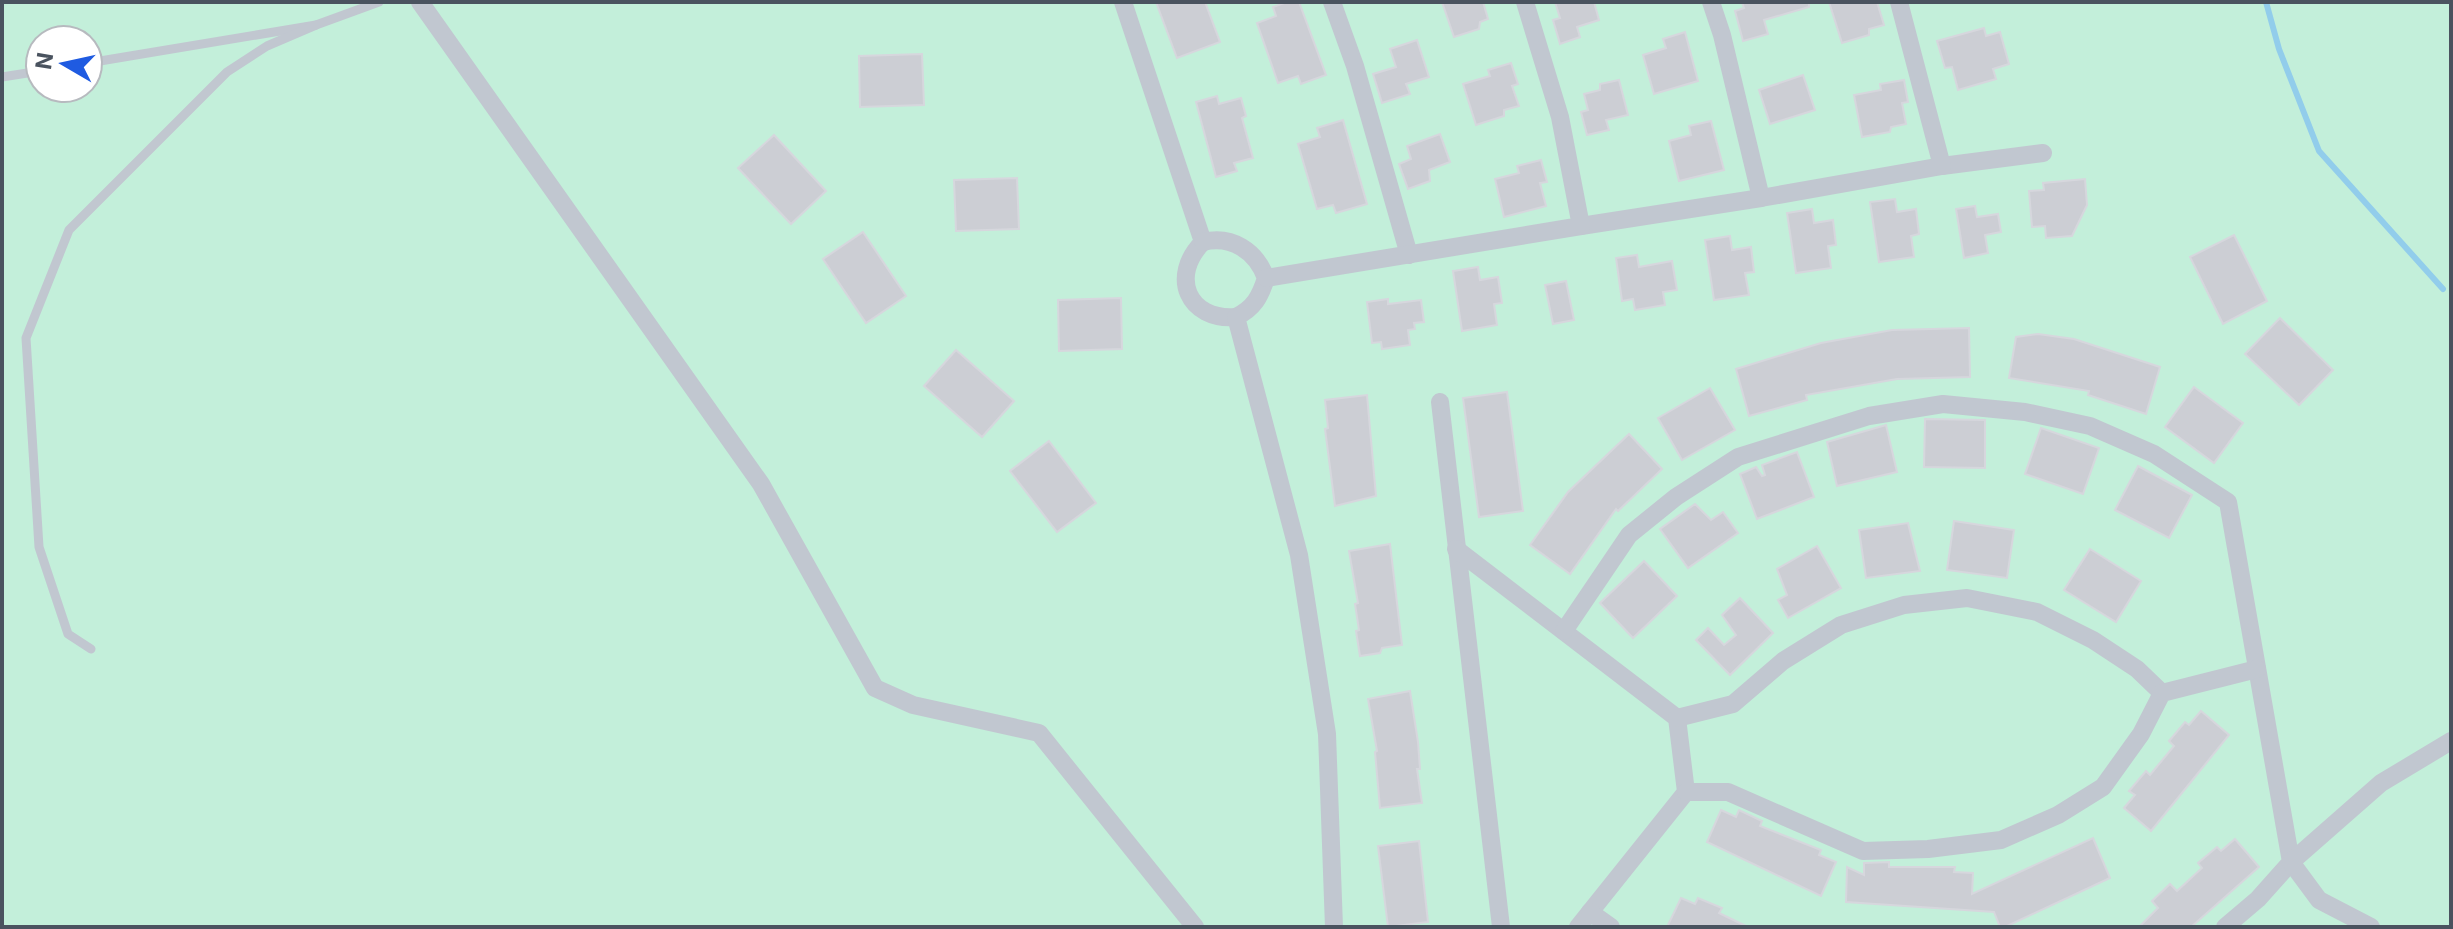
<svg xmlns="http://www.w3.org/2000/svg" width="2453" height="929" font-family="Inter,sans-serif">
	<rect width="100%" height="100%" fill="#f4f2f2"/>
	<!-- green -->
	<path fill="#c3efda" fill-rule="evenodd" d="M2 2H2451V927H2ZM40 40H88V88H40Z"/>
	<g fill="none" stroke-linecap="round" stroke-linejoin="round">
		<!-- stream -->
		<polyline stroke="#92cdeb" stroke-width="6" points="2266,2 2279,49 2319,151 2443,289"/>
	</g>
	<!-- building -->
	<g fill="#ccced4" stroke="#d6d7dd" stroke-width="2">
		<polygon points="1156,2 1205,2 1220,42 1177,58"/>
		<polygon points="1287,2 1299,2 1326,75 1301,84 1298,76 1278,83 1257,23 1276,16 1273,7"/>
		<polygon points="1442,2 1483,2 1488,19 1480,22 1479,29 1454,37"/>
		<polygon points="1555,2 1594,2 1599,20 1577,27 1580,37 1560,44 1553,20 1560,18"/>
		<polygon points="1742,2 1809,2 1809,7 1764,20 1768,34 1743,41 1735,11 1744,8"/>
		<polygon points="1829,2 1877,2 1884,25 1869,29 1869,35 1842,43"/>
		<polygon points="1984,28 1986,36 2000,32 2009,64 1993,69 1996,79 1958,90 1952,67 1945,68 1937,41"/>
		<polygon points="1685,32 1698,81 1654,94 1643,55 1666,48 1663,39"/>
		<polygon points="1417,40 1429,77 1406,84 1410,94 1382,103 1373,74 1396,67 1390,49"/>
		<polygon points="922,54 924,105 860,107 859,56"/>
		<polygon points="1511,63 1518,84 1512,86 1519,106 1504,110 1504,116 1476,125 1463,84 1490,76 1488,70"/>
		<polygon points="1803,75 1815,110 1770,124 1759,90"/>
		<polygon points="1619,80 1628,115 1606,120 1609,130 1587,135 1581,112 1588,110 1584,94 1600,90 1600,84"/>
		<polygon points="1904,80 1908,102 1902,103 1906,124 1891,127 1890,132 1862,137 1854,95 1881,90 1880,84"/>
		<polygon points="1217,96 1219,104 1241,98 1246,116 1242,118 1253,158 1234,163 1237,171 1216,177 1196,102"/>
		<polygon points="1343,120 1367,204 1336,213 1333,205 1317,209 1298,144 1320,137 1317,128"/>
		<polygon points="1711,121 1724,170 1679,181 1669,141 1691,135 1689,126"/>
		<polygon points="1440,134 1450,162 1429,170 1430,181 1408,189 1399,164 1411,159 1407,146"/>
		<polygon points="774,135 826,191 791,224 738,168"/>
		<polygon points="1541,160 1547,182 1540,183 1546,206 1504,217 1495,179 1519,173 1517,166"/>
		<polygon points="1017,178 1019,229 956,231 954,180"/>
		<polygon points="2085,179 2087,205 2072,236 2046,238 2045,226 2032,227 2029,191 2044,190 2043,183"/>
		<polygon points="1895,199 1897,212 1916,209 1919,234 1911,236 1914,257 1879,262 1870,202"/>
		<polygon points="1975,206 1977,217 1998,214 2001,232 1985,235 1988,253 1964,258 1956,209"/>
		<polygon points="1812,209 1814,223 1833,220 1836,245 1828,246 1831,268 1796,273 1787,213"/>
		<polygon points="863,232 906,296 866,323 823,259"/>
		<polygon points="2234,235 2267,301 2223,324 2190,257"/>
		<polygon points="1730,236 1732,250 1751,247 1754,272 1745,273 1749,295 1714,300 1705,240"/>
		<polygon points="1637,255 1639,267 1672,261 1677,290 1663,292 1665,305 1635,310 1633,299 1622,301 1616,258"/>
		<polygon points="1478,267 1480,280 1498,277 1502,303 1494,304 1497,325 1462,331 1453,271"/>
		<polygon points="1566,281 1574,320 1553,324 1545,285"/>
		<polygon points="1121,298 1122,349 1059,351 1058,300"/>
		<polygon points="1388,299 1388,304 1421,300 1424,322 1414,323 1415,329 1408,330 1410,345 1382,349 1381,342 1372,343 1367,302"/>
		<polygon points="2280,318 2333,370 2299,405 2245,354"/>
		<polygon points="1969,328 1970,377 1897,379 1806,395 1807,400 1749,416 1736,369 1821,343 1892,330"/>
		<polygon points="2038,334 2074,339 2160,367 2146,414 2088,395 2089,391 2009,378 2016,337"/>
		<polygon points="956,350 1014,401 982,437 924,386"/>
		<polygon points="2194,387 2243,423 2214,463 2165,427"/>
		<polygon points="1710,388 1735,430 1682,460 1658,418"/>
		<polygon points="1507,392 1523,511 1479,517 1463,398"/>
		<polygon points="1367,395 1376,496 1335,506 1325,429 1328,428 1325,400"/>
		<polygon points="1925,419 1985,420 1985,468 1924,467"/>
		<polygon points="1886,425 1897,472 1837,486 1827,442"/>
		<polygon points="2041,428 2099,448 2083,494 2025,474"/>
		<polygon points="1629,434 1662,469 1618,511 1616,509 1570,574 1530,545 1568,492"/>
		<polygon points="1049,441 1096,503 1057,532 1010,471"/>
		<polygon points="1797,452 1814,497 1757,519 1740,474 1756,467 1762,476 1765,475 1762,465"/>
		<polygon points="2138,466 2192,495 2169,538 2115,510"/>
		<polygon points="1695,504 1711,520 1723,512 1738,533 1688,568 1660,529"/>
		<polygon points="1954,521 2014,530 2007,578 1947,570"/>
		<polygon points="1908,523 1920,571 1866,578 1859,530"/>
		<polygon points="1390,544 1402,645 1382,648 1380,653 1360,656 1356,631 1359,630 1355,604 1358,603 1349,551"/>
		<polygon points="1817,546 1841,588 1788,618 1778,600 1787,595 1777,569"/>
		<polygon points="2090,549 2141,581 2116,622 2064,590"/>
		<polygon points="1644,561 1677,596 1633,638 1600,603"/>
		<polygon points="1740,598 1773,633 1730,675 1696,640 1708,628 1724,645 1736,635 1722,615"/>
		<polygon points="1410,691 1418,742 1420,769 1417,769 1422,803 1380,808 1375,752 1377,751 1368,699"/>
		<polygon points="2201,711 2229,735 2151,831 2124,808 2135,795 2129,791 2146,771 2150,775 2174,746 2169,741 2185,722 2189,725"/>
		<polygon points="1721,810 1736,817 1739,810 1762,821 1760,826 1821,850 1819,855 1836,862 1821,896 1707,842"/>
		<polygon points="2093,838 2110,878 2005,927 2000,927 1994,912 1846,902 1847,867 1864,875 1864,863 1889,862 1889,867 1955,867 1954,872 1973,873 1972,894"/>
		<polygon points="2235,839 2259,867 2191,927 2139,927 2158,908 2152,901 2170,884 2177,891 2202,868 2198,863 2217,847 2221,851"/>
		<polygon points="1419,841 1428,922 1388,927 1378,846"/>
		<polygon points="1681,898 1695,904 1698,898 1722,908 1719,913 1748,927 1667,927"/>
	</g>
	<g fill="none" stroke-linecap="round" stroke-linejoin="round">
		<!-- service -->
		<g stroke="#c1c7d0" stroke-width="9">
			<polyline points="88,63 316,25 379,2"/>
			<polyline points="2,77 40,71"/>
			<polyline points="91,649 68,634 39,547 26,338 69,230 227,72 267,46 316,25"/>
		</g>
		<!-- minor -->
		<g stroke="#c1c7d0" stroke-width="18">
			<polyline points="420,2 761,484 875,688 913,705 1039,733 1195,927"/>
			<path d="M1123 2 1203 242C1169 276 1188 321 1236 317"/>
			<polyline points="1332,2 1355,66 1409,255"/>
			<polyline points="1942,166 2043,153"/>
			<polyline points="1761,198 1942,166 1899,2"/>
			<polyline points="1581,226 1761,198 1722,35 1711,2"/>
			<path d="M1203 242C1232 235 1256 251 1266 278 1260 297 1254 308 1236 317L1299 555 1327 734 1334 927"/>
			<polyline points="1266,278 1581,226 1560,117 1525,2"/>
			<polyline points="1440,402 1501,927"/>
			<polyline points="1456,549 1677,718 1686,792 1578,927"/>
			<polyline points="1564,631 1629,535 1676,497 1738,457 1869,416 1943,404 2025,412 2090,426 2154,454 2228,502 2291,862 2258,899 2225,927"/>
			<polyline points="1677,718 1733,704 1783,661 1841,625 1904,605 1967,598 2037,612 2093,640 2137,669 2162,693"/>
			<polyline points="1686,792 1728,792 1863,851 1928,849 2001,840 2058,815 2103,787 2141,734 2162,693 2257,669"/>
			<polyline points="1590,912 1611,927"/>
			<polyline points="2371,927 2319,900 2291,862 2381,783 2451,741"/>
		</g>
	</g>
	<!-- border -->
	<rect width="2453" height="929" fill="none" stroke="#4a535f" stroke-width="8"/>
	<!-- north arrow -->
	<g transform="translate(64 64) rotate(279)"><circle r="38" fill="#ffffff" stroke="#b7babf" stroke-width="2"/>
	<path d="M0-6L14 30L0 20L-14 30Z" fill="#1f5be1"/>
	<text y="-12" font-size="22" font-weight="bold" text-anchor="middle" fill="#4a535f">N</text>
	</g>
</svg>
